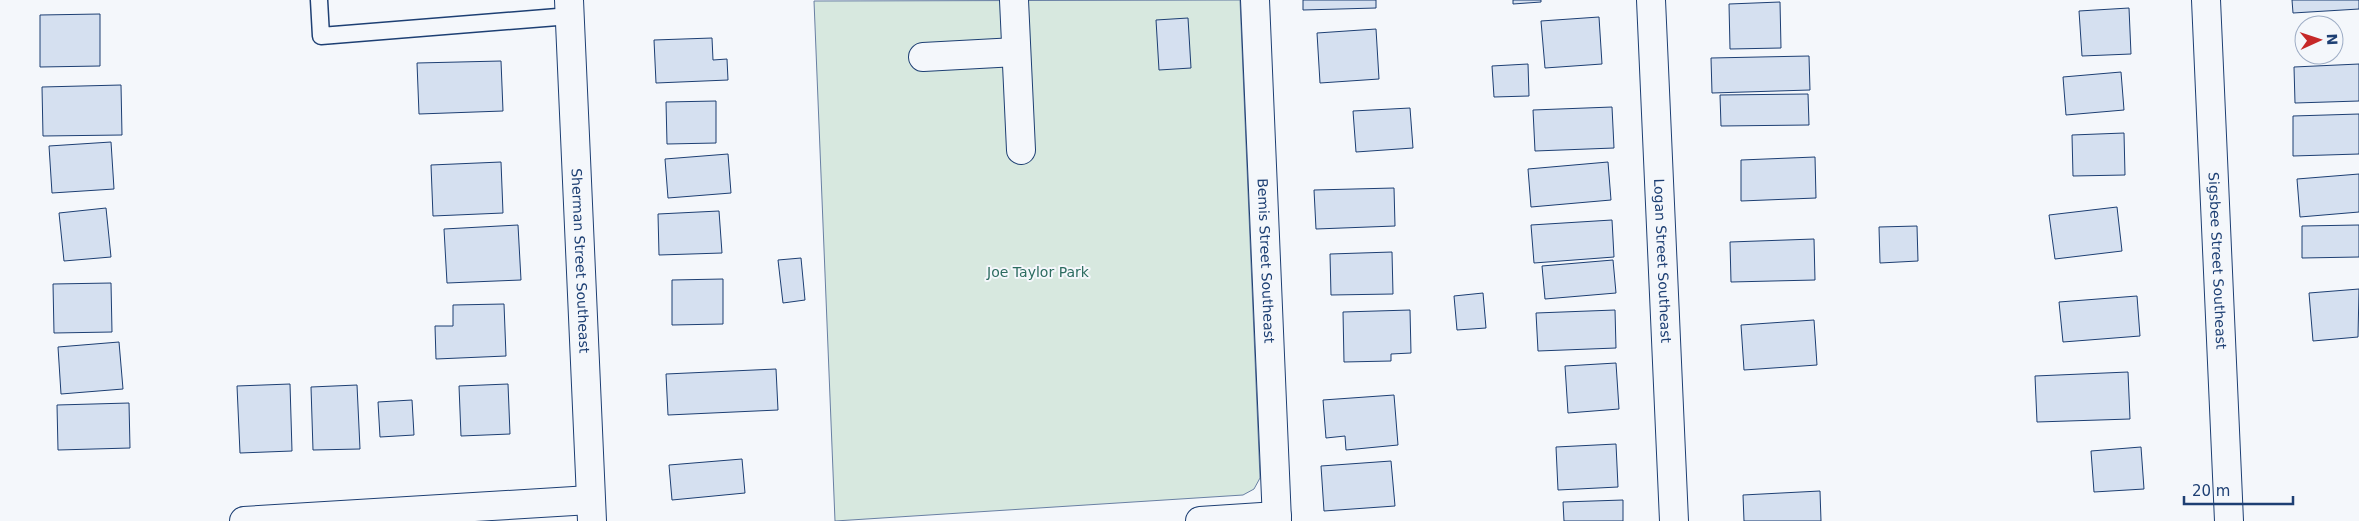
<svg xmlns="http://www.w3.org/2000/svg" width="2359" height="521" font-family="'DejaVu Sans',sans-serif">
	<rect width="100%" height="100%" fill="#f4f7fb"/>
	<!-- green -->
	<polygon fill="#d7e8df" stroke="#687fa3" points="1240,0 1260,478 1254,489 1243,495 835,521 814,1"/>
	<!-- building -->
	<g fill="#d5e0f0" stroke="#1d3f73">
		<polygon points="1303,0 1376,0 1376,8 1303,10"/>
		<polygon points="1513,0 1541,0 1541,2 1513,4"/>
		<polygon points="2292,0 2359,0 2359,9 2293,13"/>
		<polygon points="1780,2 1781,48 1730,49 1729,4"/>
		<polygon points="2129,8 2131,54 2082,56 2079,11"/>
		<polygon points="100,14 100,66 40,67 40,15"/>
		<polygon points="1599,17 1602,64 1545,68 1541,21"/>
		<polygon points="1188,18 1191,68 1159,70 1156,20"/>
		<polygon points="1376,29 1379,79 1320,83 1317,33"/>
		<polygon points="712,38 713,60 727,59 728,80 656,83 654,40"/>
		<polygon points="1809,56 1810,90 1712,93 1711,58"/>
		<polygon points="501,61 503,111 419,114 417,63"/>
		<polygon points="1528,64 1529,96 1494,97 1492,66"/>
		<polygon points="2359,64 2359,101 2295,103 2294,67"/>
		<polygon points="2121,72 2124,110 2066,115 2063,77"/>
		<polygon points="121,85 122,135 43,136 42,87"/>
		<polygon points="1808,94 1809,125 1721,126 1720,95"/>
		<polygon points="716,101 716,143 667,144 666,102"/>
		<polygon points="1612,107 1614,148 1535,151 1533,110"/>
		<polygon points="1410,108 1413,148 1356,152 1353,111"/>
		<polygon points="2359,114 2359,154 2293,156 2293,116"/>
		<polygon points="2124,133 2125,175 2073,176 2072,135"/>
		<polygon points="111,142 114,189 52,193 49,146"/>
		<polygon points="728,154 731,193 668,198 665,159"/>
		<polygon points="1815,157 1816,198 1741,201 1741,160"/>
		<polygon points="501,162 503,213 433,216 431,165"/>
		<polygon points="1608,162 1611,200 1531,207 1528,169"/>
		<polygon points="2359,174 2359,212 2300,217 2297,179"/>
		<polygon points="1394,188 1395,226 1316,229 1314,190"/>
		<polygon points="2117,207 2122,251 2055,259 2049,215"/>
		<polygon points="106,208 111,257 64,261 59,213"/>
		<polygon points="719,211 722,253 659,255 658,214"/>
		<polygon points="1612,220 1614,257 1534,263 1531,225"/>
		<polygon points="518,225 521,280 447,283 444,229"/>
		<polygon points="2359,225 2359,257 2302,258 2302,226"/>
		<polygon points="1917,226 1918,261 1880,263 1879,227"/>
		<polygon points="1814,239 1815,280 1731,282 1730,242"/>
		<polygon points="1392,252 1393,294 1331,295 1330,254"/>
		<polygon points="801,258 805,300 783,303 778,260"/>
		<polygon points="1613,260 1616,293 1545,299 1542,266"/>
		<polygon points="723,279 723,324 672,325 672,280"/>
		<polygon points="111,283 112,332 54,333 53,284"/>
		<polygon points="2359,289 2358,337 2313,341 2309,293"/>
		<polygon points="1483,293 1486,328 1457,330 1454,296"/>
		<polygon points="2137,296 2140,336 2063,342 2059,302"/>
		<polygon points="504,304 506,356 436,359 435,326 453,326 453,305"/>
		<polygon points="1410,310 1411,353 1391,354 1391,361 1344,362 1343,312"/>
		<polygon points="1615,310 1616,348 1538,351 1536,313"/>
		<polygon points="1814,320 1817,365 1744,370 1741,325"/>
		<polygon points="119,342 123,389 61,394 58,347"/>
		<polygon points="1616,363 1619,409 1568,413 1565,366"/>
		<polygon points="776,369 778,410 668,415 666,374"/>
		<polygon points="2128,372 2130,419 2037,422 2035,376"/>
		<polygon points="290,384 292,451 240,453 237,386"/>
		<polygon points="508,384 510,434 461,436 459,386"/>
		<polygon points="357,385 360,449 313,450 311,387"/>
		<polygon points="1394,395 1398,445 1346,450 1345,436 1326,438 1323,400"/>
		<polygon points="412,400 414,435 380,437 378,402"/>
		<polygon points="129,403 130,448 58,450 57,405"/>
		<polygon points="1616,444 1618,487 1558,490 1556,447"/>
		<polygon points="2141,447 2144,489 2094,492 2091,451"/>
		<polygon points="742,459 745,493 672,500 669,465"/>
		<polygon points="1391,461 1395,506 1324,511 1321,466"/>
		<polygon points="1820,491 1821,521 1744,521 1743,495"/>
		<polygon points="1623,500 1623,521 1564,521 1563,502"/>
	</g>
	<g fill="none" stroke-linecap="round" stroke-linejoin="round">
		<defs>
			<polyline id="service" points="319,0 321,36 570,16"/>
			<g id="minor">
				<path id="s1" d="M569 0 592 521"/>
				<polyline points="1014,0 1021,150"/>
				<path id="s2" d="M1255 0 1277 521"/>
				<path id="s3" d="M1651 0 1674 521"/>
				<path id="s4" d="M2206 0 2229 521"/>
				<polyline points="923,57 1016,52"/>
				<polyline points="244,521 590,500"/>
				<polyline points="1200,521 1277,516"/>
			</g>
		</defs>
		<!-- service casing -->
		<use href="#service" stroke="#1d3f73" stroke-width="19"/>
		<!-- minor casing -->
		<use href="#minor" stroke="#1d3f73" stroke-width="30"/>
		<!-- service -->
		<use href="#service" stroke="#f4f7fb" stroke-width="16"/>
		<!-- minor -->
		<use href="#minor" stroke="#f4f7fb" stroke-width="28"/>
	</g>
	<g text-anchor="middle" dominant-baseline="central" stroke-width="4" stroke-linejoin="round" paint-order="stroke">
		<!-- street labels -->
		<g font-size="14" fill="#1d3f73" stroke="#f4f7fb">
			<text stroke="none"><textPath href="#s1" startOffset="261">Sherman Street Southeast</textPath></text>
			<text stroke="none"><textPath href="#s2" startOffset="261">Bemis Street Southeast</textPath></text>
			<text stroke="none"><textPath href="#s3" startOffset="261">Logan Street Southeast</textPath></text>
			<text stroke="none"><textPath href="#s4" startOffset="261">Sigsbee Street Southeast</textPath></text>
		</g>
		<!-- park labels -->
		<g font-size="14" fill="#2c6c60" stroke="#f4f7fb">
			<text x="1038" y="272">Joe Taylor Park</text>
		</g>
	</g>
	<!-- north arrow -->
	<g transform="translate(2319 40) rotate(87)"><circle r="24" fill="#f4f7fb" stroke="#9eadc5"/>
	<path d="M0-4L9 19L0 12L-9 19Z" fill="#c62828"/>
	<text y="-8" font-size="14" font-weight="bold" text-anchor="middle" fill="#1d3f73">N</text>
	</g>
	<!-- scale -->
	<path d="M2184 496v8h109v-8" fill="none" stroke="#1d3f73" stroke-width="2.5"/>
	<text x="2192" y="496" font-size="15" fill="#1d3f73" stroke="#f4f7fb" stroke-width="4" paint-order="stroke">20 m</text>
</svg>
